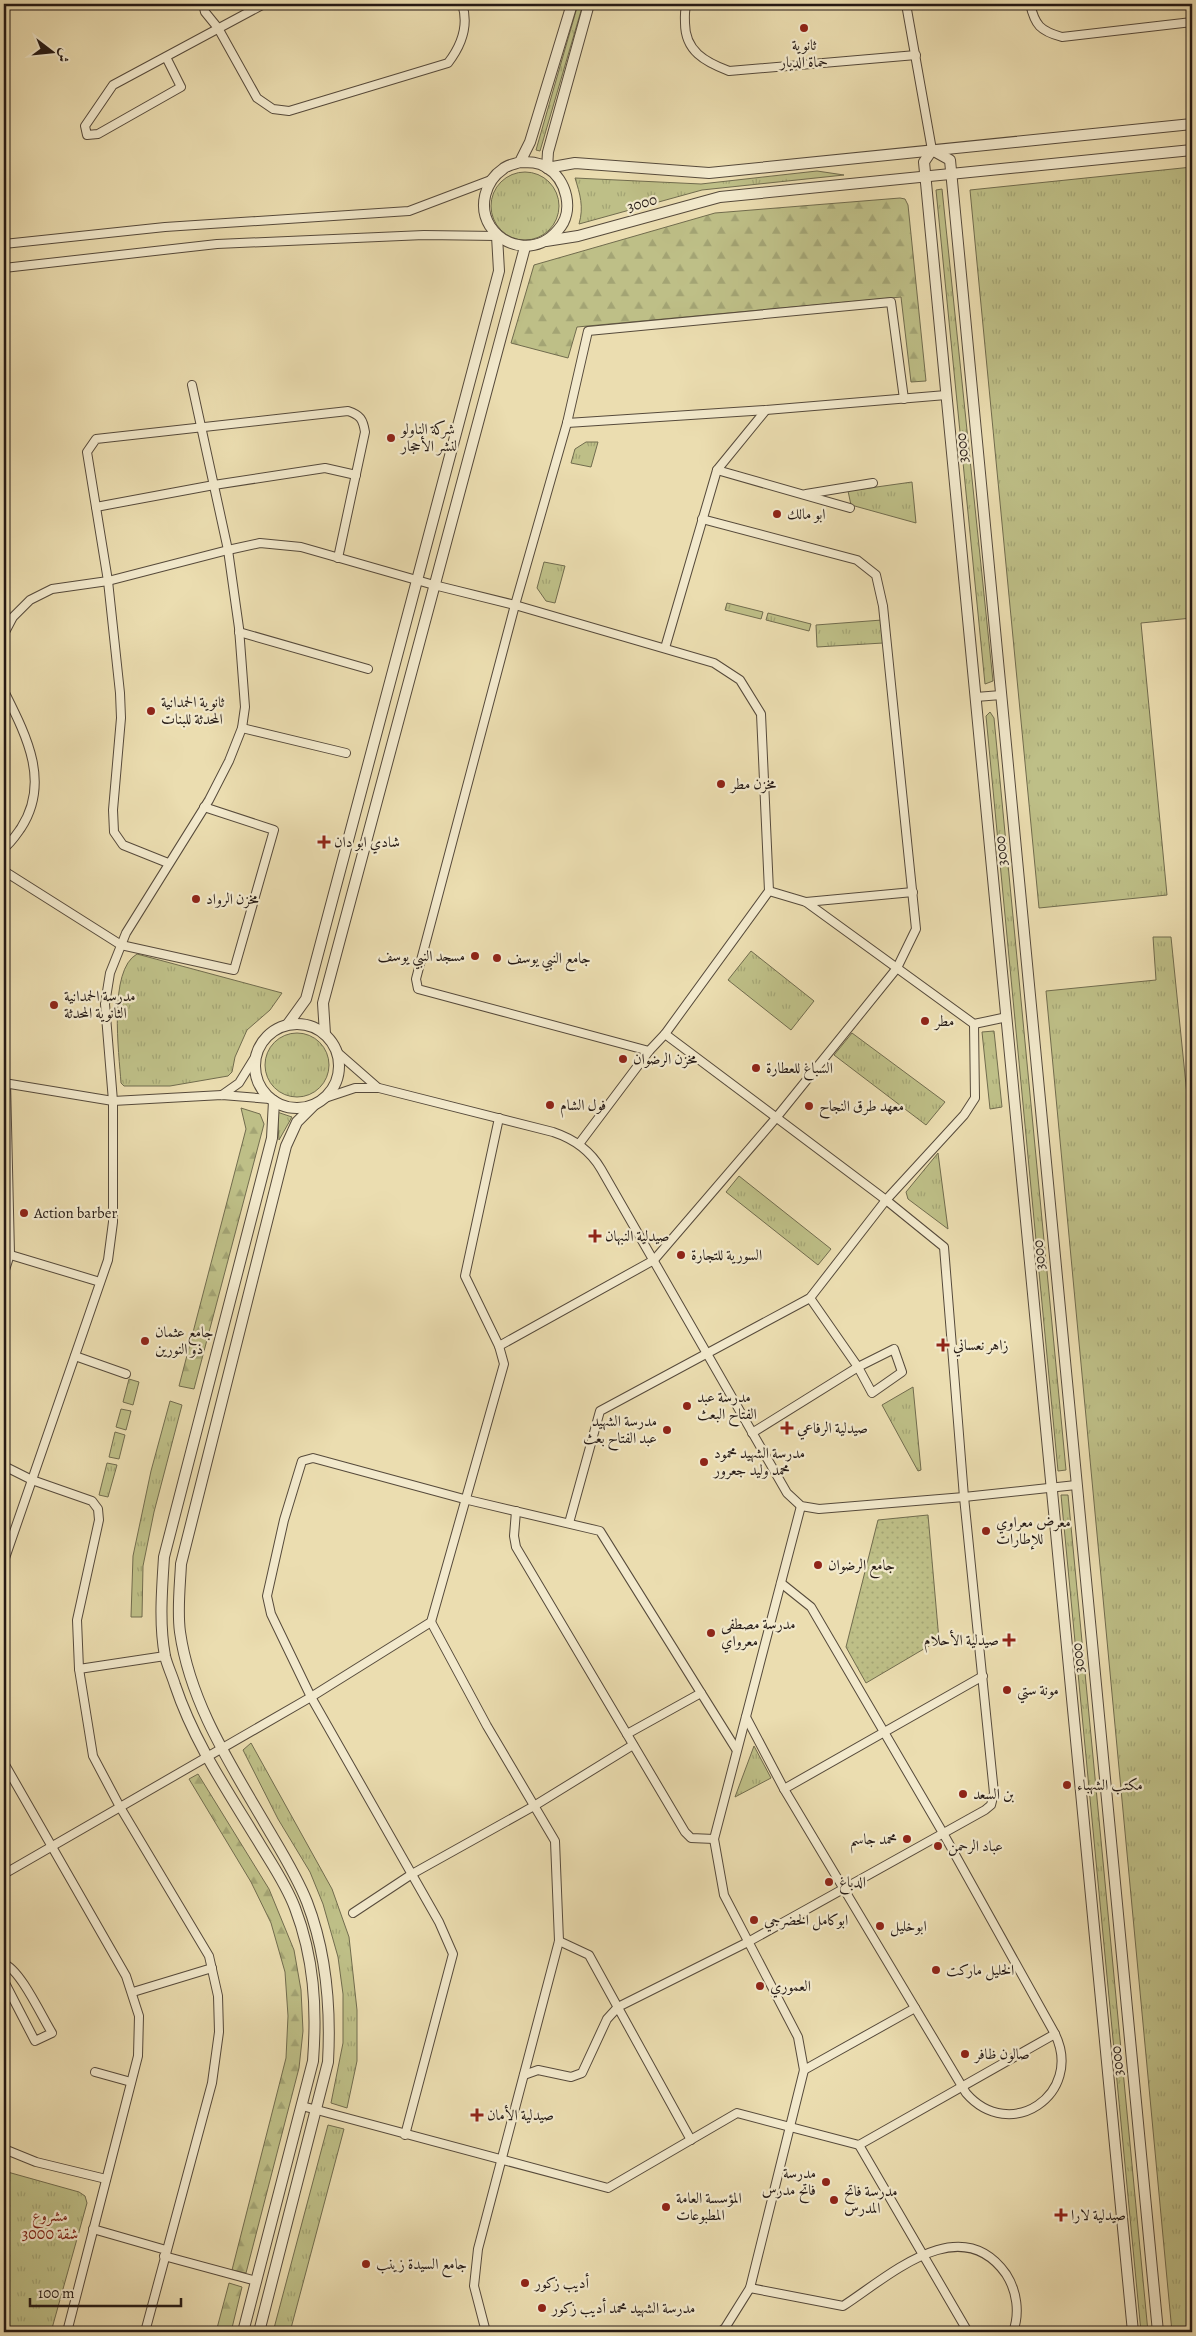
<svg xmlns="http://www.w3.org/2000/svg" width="1196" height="2336" font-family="Alegreya,Amiri,serif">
	<defs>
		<pattern id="grass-tufts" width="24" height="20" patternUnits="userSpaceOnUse" patternTransform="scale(1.25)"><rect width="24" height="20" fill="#bebf87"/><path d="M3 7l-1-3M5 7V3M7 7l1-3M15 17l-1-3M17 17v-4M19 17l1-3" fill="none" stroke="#a3a474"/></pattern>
		<pattern id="forest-firs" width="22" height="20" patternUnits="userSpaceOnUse" patternTransform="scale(1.25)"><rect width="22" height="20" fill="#bebf87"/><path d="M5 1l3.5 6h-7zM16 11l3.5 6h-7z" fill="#a3a474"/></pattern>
		<pattern id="park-dots" width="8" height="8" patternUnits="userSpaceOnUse" patternTransform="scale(1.25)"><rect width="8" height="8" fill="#bebf87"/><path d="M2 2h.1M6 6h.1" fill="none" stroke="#a3a474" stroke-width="1.8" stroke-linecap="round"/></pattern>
	</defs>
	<rect width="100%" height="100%" fill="#ebddb0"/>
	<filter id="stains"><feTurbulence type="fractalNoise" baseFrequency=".004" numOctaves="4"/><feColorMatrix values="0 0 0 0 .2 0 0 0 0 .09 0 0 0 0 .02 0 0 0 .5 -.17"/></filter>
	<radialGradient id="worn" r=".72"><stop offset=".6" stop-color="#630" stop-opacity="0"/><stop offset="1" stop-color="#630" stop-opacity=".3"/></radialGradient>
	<!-- grass -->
	<g fill="url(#grass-tufts)" stroke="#716c4e">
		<polygon points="578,4 583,4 540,151 536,150"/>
		<polygon points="1192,167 1192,618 1141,623 1167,895 1039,908 970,190"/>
		<path d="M817 171 844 175 702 190 579 224C584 207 580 194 575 178L701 184Z"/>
		<circle cx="525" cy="206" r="34"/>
		<polygon points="942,189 993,681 985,684 936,190"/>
		<polygon points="586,442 598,442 591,467 571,463 575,449"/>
		<polygon points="912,482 916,523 851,505 848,491"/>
		<polygon points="544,562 565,566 555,603 546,601 537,588"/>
		<polygon points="727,603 763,612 761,619 725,610"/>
		<polygon points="768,613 811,624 809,631 766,620"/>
		<polygon points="882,620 883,643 817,647 816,625"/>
		<polygon points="990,712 994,718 1066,1470 1058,1471 986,716"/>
		<polygon points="1153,937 1171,937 1192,1144 1192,2332 1172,2332 1046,991 1156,980"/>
		<polygon points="751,951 814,1001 791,1030 728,980"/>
		<path d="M137 954 282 993 270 1010 247 1030 235 1057 232 1072 228 1076 170 1086H124L121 1083C119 1053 108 970 137 954Z"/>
		<polygon points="994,1031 1002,1107 990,1109 982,1032"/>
		<polygon points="852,1033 945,1102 926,1125 834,1055"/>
		<circle cx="297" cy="1065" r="32"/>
		<polygon points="277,1112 292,1117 279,1140"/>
		<polygon points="938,1153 948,1229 908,1199 906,1192"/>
		<polygon points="739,1176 831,1249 818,1265 726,1192"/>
		<polygon points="129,1379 139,1382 133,1405 123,1402"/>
		<polygon points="913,1387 921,1470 918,1471 882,1405"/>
		<polygon points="170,1401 182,1405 154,1512 143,1566 142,1617 131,1617 133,1556 151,1471"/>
		<polygon points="121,1409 131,1411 126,1430 116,1427"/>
		<polygon points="115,1432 125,1435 119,1459 109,1457"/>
		<polygon points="107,1463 117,1465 108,1497 99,1495"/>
		<polygon points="1061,1495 1068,1495 1148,2332 1141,2332"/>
		<polygon points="251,1743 332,1889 349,1937 357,2010 357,2061 347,2108 331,2103 343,2043 343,1994 338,1957 323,1904 310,1872 278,1819 243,1750"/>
		<polygon points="754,1746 771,1778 735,1797"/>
		<polygon points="328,2125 344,2129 290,2332 273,2332"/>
		<polygon points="4,2171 79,2192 85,2196 87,2203 51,2332 17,2332 4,2329"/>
	</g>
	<!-- forest -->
	<g fill="url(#forest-firs)" stroke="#716c4e">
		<polygon points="900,198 905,199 908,205 926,381 911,382 901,297 577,327 568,358 511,343 534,265 715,213"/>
		<polygon points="241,1108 260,1114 264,1124 194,1389 179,1386 246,1129"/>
		<polygon points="198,1774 269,1889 294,1950 301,1990 303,2031 299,2068 246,2273 232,2270 286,2058 288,2016 285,1972 271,1923 251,1882 189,1779"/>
		<polygon points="229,2283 242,2287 231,2332 216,2332"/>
	</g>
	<!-- park -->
	<polygon fill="url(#park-dots)" stroke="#716c4e" points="928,1515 939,1640 866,1683 846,1647 878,1520"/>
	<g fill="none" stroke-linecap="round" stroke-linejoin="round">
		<defs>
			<g id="minor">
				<path d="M203 4 205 12 218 28 257 98 273 109 289 111 448 63C461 46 469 25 462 4"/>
				<path d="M687 4C684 10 685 17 685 23 685 51 705 62 729 71L916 55"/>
				<polyline points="906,4 932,150"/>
				<path d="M1030 4C1035 25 1040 31 1062 37L1192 22"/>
				<polyline points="166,57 181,87 98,134 87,135 85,126 113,85 264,4"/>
				<polyline points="4,244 165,227 409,211 491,180"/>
				<polyline points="4,268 217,244 424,235 497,236"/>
				<polyline points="567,423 766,410 946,395"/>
				<polyline points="717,470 850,508"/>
				<polyline points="806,494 873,483"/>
				<polyline points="96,507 214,485 325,468 356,475"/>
				<polyline points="239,632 368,669"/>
				<polyline points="4,634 13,617 30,600 52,589 108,581 228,550 260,543 301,547 434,585 515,605 714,663 740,680 761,714 769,891 665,1034 649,1051 579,1144"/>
				<polyline points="665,648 717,470 766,410"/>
				<path d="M4 691C26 735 51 782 21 828 16 835 11 843 4 848"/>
				<polyline points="976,697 1001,695"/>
				<polyline points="242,728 346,753"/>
				<path d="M168 863 123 845 114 832 113 810 121 718 120 693 108 581 87 452 96 439 348 411C360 415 363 419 365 432L338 558"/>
				<polyline points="4,871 121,945 234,970 274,830 204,807"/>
				<polyline points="769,891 806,902 974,1024 1007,1017"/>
				<polyline points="806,902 913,892"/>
				<polyline points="649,1051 418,989 416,979 515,605 567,423 588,331 891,302 904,399"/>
				<polyline points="337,1052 377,1087"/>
				<polyline points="4,1083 113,1101 222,1095 270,1099"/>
				<polyline points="222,1095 239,1083 255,1057"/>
				<path d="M325 1098 355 1088H379L553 1132C574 1139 590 1150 601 1169L787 1493 801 1506 819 1509 964 1497 1076 1485"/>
				<polyline points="4,1253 100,1282"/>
				<polyline points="4,1273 10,1254 6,1082"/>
				<polyline points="499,1346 654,1260 776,1118 897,968 916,929 883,606 876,575 857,560 702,519"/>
				<polyline points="75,1356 126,1374"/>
				<polyline points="752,1433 858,1367 894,1349 902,1372 872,1393 858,1367 810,1298"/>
				<polyline points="4,1466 32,1480 92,1501 98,1509 99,1520 77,1620 79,1669 93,1756 120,1807 209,1956 218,1996 219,2032 212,2083 145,2332"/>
				<polyline points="516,1511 514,1536 516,1547 685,1832 691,1838 714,1839"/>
				<polyline points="569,1523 600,1411 810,1298 886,1200 964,1115 975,1098 974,1024"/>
				<polyline points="4,1561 108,1260 113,1222 113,1101 105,1004 110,973 126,933 209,800 229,761 242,728 245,707 239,628 228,550 192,385"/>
				<polyline points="431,1622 487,1726 555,1841 559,1941 478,2249 474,2286 486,2332"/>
				<polyline points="79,1669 165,1656"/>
				<path d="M746 1717 784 1789 966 2093C1010 2144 1084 2094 1055 2034L943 1833 811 1607 781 1583"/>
				<polyline points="627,1734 701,1693"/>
				<polyline points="4,1763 126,1976 139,2016 138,2056 67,2332"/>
				<polyline points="784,1789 983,1676"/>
				<polyline points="4,1874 311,1697 431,1622 504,1364 499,1346 465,1276 499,1118"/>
				<polyline points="353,1913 412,1874 534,1806 633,1745"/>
				<polyline points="559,1941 589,1955 691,2140"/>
				<path d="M4 1964C20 1969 42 2017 52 2033L35 2041 4 1981"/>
				<polyline points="133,1992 212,1968"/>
				<polyline points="804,2070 915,2008"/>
				<polyline points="95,2072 131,2082"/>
				<polyline points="524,2075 538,2070 571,2077 582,2073 607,2019 618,2007 748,1942 985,1810 991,1805 994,1793 964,1497 944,1247 886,1200 665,1034"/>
				<polyline points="302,2106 608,2188 737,2113 859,2145 1055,2034"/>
				<polyline points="405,2135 453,1954 439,1922 311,1697 271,1614 267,1596 284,1520 302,1461 313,1458 464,1499 600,1531 736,1749"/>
				<polyline points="859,2145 968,2332"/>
				<polyline points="4,2149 36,2162 106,2179"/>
				<polyline points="93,2229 166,2250"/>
				<polyline points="164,2256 256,2281"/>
				<path d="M750 2288 843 2306C888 2277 960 2209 1006 2274 1017 2291 1020 2313 1013 2332"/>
				<polyline points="720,2332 725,2328 750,2288 804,2070 798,2037 724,1895 714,1839 801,1506"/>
			</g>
			<g id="tertiary">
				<polyline points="589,4 548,152 547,168 575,163 709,173 1192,124"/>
				<path d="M520 162C530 162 538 162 546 167 567 179 575 212 558 230 539 253 506 250 490 226 478 207 485 181 503 169 507 165 515 164 520 162L530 142 572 4"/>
				<polyline points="546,241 578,236 720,197 1192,150"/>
				<circle cx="297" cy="1066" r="42"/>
				<polyline points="288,1024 306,999 499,271 497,236"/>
				<polyline points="325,1034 323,1003 525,247"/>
				<path d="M243 2332 313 2061C317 2007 314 1958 295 1908 286 1884 271 1863 258 1841 227 1790 194 1742 175 1685 172 1675 167 1665 165 1656 159 1624 162 1589 164 1557L272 1138 274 1101"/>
				<path d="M259 2332 328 2062C331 2007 327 1954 307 1902 296 1874 279 1848 264 1822 229 1762 190 1702 180 1632 177 1610 180 1586 181 1564L286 1146 297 1122 314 1105"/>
				<polyline points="1133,2332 924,162 932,150 950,160 1158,2332"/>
			</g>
		</defs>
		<!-- minor casing -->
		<use href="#minor" stroke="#564a3b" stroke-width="10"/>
		<!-- tertiary casing -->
		<use href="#tertiary" stroke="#564a3b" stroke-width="12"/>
		<!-- minor -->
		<use href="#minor" stroke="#f2e9cc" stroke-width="8"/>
		<!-- tertiary -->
		<use href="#tertiary" stroke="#f2e9cc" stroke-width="10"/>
	</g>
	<!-- markers -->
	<g fill="#8f2418" stroke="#f2e9cc" stroke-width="2">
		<circle cx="804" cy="28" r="5"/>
		<circle cx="391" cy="438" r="5"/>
		<circle cx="777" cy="514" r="5"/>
		<circle cx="151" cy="711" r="5"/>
		<circle cx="721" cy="784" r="5"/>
		<path d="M321.5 834.5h5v5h5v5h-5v5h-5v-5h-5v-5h5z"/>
		<circle cx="196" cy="899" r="5"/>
		<circle cx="475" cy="956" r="5"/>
		<circle cx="497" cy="958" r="5"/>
		<circle cx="54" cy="1005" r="5"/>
		<circle cx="925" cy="1021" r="5"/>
		<circle cx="623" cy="1059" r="5"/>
		<circle cx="756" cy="1068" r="5"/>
		<circle cx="550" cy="1105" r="5"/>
		<circle cx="809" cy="1106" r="5"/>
		<circle cx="24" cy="1213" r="5"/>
		<path d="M592.5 1228.5h5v5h5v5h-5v5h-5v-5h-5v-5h5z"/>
		<circle cx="681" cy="1255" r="5"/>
		<circle cx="145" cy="1341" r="5"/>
		<path d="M940.5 1337.5h5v5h5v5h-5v5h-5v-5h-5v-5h5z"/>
		<circle cx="687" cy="1406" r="5"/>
		<path d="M784.5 1420.5h5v5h5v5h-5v5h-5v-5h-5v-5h5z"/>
		<circle cx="667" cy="1430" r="5"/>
		<circle cx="704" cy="1462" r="5"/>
		<circle cx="986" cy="1531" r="5"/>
		<circle cx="818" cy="1565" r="5"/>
		<circle cx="711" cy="1633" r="5"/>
		<path d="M1006.5 1632.5h5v5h5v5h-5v5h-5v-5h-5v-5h5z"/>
		<circle cx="1007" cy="1690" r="5"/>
		<circle cx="1067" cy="1785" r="5"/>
		<circle cx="963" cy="1794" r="5"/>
		<circle cx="907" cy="1839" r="5"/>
		<circle cx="938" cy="1846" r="5"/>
		<circle cx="829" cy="1882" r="5"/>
		<circle cx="754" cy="1920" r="5"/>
		<circle cx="880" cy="1926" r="5"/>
		<circle cx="936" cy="1970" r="5"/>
		<circle cx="760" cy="1986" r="5"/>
		<circle cx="965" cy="2054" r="5"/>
		<path d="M474.5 2107.5h5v5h5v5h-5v5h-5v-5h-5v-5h5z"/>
		<circle cx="826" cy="2182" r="5"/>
		<circle cx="834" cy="2200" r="5"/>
		<circle cx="666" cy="2207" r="5"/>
		<path d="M1058.5 2207.5h5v5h5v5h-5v5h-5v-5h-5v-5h5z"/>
		<circle cx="366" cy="2264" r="5"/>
		<circle cx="525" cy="2283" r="5"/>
		<circle cx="542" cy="2308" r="5"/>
	</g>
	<g text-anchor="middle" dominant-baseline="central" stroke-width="4.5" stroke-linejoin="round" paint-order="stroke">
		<!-- poi labels -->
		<g font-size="15" fill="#241914" stroke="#f2e9cc" text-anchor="start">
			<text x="804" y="45" text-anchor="middle">ثانوية<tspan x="804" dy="17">حماة الديار</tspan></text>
			<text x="401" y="429">شركة الناولو<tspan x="401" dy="17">لنشر الأحجار</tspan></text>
			<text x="787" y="514">ابو مالك</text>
			<text x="161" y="702">ثانوية الحمدانية<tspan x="161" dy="17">المحدثة للبنات</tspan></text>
			<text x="731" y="784">مخزن مطر</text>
			<text x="334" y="842">شادي ابو دان</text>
			<text x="206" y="899">مخزن الرواد</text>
			<text x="465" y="956" text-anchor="end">مسجد النبي يوسف</text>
			<text x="507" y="958">جامع النبي يوسف</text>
			<text x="64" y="996">مدرسة الحمدانية<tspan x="64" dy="17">الثانوية المحدثة</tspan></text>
			<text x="935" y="1021">مطر</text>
			<text x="633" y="1059">مخزن الرضوان</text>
			<text x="766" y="1068">السباغ للعطارة</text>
			<text x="560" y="1105">فول الشام</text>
			<text x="819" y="1106">معهد طرق النجاح</text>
			<text x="34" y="1213">Action barber</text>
			<text x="605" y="1236">صيدلية النبهان</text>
			<text x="691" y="1255">السورية للتجارة</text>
			<text x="155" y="1332">جامع عثمان<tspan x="155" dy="17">ذو النورين</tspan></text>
			<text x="953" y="1345">زاهر نعساني</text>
			<text x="697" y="1397">مدرسة عبد<tspan x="697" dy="17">الفتاح البعث</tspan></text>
			<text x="657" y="1421" text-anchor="end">مدرسة الشهيد<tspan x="657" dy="17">عبد الفتاح بعث</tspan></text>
			<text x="797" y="1428">صيدلية الرفاعي</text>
			<text x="714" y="1453">مدرسة الشهيد محمود<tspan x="714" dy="17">محمد وليد جعرور</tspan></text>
			<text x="996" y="1522">معرض معراوي<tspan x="996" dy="17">للإطارات</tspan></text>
			<text x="828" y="1565">جامع الرضوان</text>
			<text x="721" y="1624">مدرسة مصطفى<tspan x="721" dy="17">معرواي</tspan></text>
			<text x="999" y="1640" text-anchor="end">صيدلية الأحلام</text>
			<text x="1017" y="1690">مونة ستي</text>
			<text x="1077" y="1785">مكتب الشهباء</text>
			<text x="973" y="1794">بن السعد</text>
			<text x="897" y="1839" text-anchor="end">محمد جاسم</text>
			<text x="948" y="1846">عباد الرحمن</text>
			<text x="839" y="1882">الدباغ</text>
			<text x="764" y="1920">ابوكامل الخضرجي</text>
			<text x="890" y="1926">ابوخليل</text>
			<text x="946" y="1970">الخليل ماركت</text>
			<text x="770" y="1986">العموري</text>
			<text x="975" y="2054">صالون ظافر</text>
			<text x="487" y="2115">صيدلية الأمان</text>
			<text x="816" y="2173" text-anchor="end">مدرسة<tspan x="816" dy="17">فاتح مدرس</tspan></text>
			<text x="844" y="2191">مدرسة فاتح<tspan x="844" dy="17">المدرس</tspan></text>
			<text x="676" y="2198">المؤسسة العامة<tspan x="676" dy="17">المطبوعات</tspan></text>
			<text x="1071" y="2215">صيدلية لارا</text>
			<text x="376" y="2264">جامع السيدة زينب</text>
			<text x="535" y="2283">أديب زكور</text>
			<text x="552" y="2308">مدرسة الشهيد محمد أديب زكور</text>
		</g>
		<!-- street labels -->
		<g font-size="15" fill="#241914" stroke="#f2e9cc">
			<text transform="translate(642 203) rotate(-16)">3000</text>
			<text transform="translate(962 448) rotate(-95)">3000</text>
			<text transform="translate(1001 851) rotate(-96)">3000</text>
			<text transform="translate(1039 1255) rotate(-95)">3000</text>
			<text transform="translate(1078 1658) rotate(-96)">3000</text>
			<text transform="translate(1117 2061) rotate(-96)">3000</text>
		</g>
		<!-- neighbourhood labels -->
		<g font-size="16" fill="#7a1f14" stroke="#f2e9cc">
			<text x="50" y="2216">مشروع<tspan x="50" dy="18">3000 شقة</tspan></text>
		</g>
	</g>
	<!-- margin -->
	<rect width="1196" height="2336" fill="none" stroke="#ebddb0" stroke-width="20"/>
	<rect x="5" y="5" width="1186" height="2326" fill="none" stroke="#241914" stroke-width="2.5"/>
	<rect x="10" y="10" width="1176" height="2316" fill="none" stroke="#241914"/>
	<!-- north arrow -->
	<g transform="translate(52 52) rotate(106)" stroke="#f2e9cc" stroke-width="4" paint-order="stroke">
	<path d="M0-4L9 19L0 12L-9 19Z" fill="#241914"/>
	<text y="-8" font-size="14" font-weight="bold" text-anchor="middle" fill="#241914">ش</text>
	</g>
	<!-- scale -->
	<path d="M30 2298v8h151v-8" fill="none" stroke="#241914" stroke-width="2.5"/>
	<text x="38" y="2298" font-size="15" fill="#241914" stroke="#f2e9cc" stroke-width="4" paint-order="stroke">100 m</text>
	<rect width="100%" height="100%" filter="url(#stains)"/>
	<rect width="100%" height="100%" fill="url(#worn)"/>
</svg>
